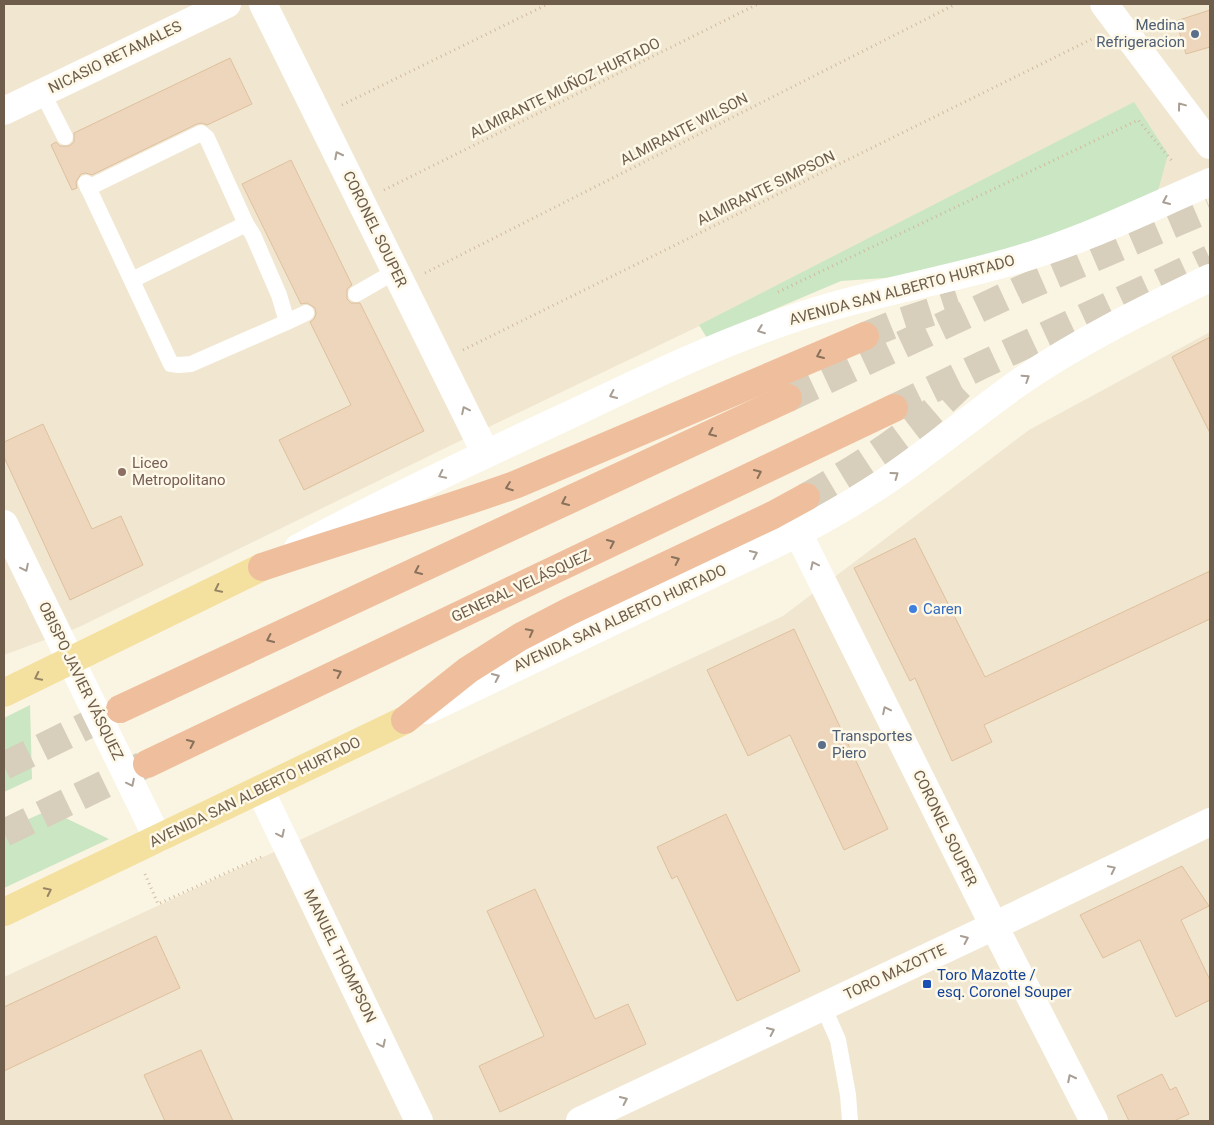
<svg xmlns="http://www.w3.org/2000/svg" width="1214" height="1125" font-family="Roboto,sans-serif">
	<rect width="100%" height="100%" fill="#faf4e2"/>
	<!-- residential -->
	<g fill="#f1e7d1">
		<polygon points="4,4 1210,4 1210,180 891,234 470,436 77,628 4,655"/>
		<polygon points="1210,332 1210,1121 4,1121 4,977 783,616 1029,430"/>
	</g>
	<!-- green -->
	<g fill="#cbe6c2">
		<polygon points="1134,102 1168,154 1158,191 1097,222 1019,246 899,277 841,281 707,338 699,325"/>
		<polygon points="30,705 32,779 4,792 4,718"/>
		<polygon points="49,810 109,839 4,888 4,830"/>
	</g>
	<!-- building -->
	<g fill="#edd6bc" stroke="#dec09d">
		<polygon points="1210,10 1210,47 1186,54 1176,21"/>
		<polygon points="230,58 252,104 207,125 202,123 197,124 92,175 86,173 81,174 76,182 77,188 72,190 51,145 56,142 60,146 69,146 74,142 74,133"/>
		<polygon points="291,160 352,285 347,289 347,299 351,303 360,303 424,431 304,490 279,440 351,405 310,322 314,319 316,314 315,308 307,303 301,304 242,184"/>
		<polygon points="1210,337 1210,433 1172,357"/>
		<polygon points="43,424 92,529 121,516 143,565 70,600 4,457 4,442"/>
		<polygon points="915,538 985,677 1210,571 1210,619 984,725 992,742 952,761 915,678 910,681 854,568"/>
		<polygon points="794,629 888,829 844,850 790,735 748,756 707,670"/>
		<polygon points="726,814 800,971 737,1001 677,876 672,879 657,847"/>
		<polygon points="1182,866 1209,906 1181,920 1210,980 1210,1000 1176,1017 1140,940 1103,958 1080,915"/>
		<polygon points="535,889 595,1019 628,1004 646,1044 500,1112 479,1066 544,1036 487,911"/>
		<polygon points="156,936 180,988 4,1071 4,1007"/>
		<polygon points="201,1050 233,1121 165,1121 144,1075"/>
		<polygon points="1162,1074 1170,1090 1176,1087 1189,1114 1174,1121 1129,1121 1117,1096"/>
	</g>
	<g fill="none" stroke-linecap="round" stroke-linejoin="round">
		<!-- motorway-tunnel -->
		<g stroke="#d7cebc" stroke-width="28" stroke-dasharray="28 14" stroke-linecap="butt">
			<polyline points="865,336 897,323 959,303"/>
			<polyline points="788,398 1017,291 1210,208"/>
			<polyline points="894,408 982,365 1210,259"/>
			<path d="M806 497C861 466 915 431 960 386"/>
			<polyline points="4,766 120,709"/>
			<polyline points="4,833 146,764"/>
		</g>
		<!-- path -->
		<g stroke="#d1ba9f" stroke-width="3" stroke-dasharray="1 4" stroke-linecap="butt">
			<polyline points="342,105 548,4"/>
			<polyline points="384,190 758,4"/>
			<polyline points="425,273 956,4"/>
			<polyline points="778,292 1138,120 1173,162"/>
			<polyline points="463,350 1096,37"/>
			<polyline points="145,874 158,904 261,857"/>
		</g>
		<!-- service -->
		<g stroke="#fff" stroke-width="16">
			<polyline points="42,92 65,137"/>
			<polyline points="86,183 171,364 179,365 191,364 287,322 279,295 253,235 246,224 132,280"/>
			<polyline points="88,188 201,133 207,138 246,224"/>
			<polyline points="356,294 396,271"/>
			<polyline points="287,322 306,313"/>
			<polyline points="823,1006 838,1040 848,1095 850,1121"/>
		</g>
		<!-- minor -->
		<g stroke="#fff" stroke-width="28">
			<polyline points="263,4 486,454"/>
			<polyline points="4,524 158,839"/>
			<polyline points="798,533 994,926 1094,1121"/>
			<polyline points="260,790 419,1121"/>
		</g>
		<!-- tertiary -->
		<g stroke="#fff" stroke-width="28">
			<polyline points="1104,4 1210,145"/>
			<polyline points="4,111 227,4"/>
			<polyline points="580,1121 994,926 1210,822"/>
		</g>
		<!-- secondary -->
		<g stroke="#fff" stroke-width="28">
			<path d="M298 548C385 501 475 459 565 417 637 383 708 348 783 322 858 295 937 283 1013 261 1081 242 1145 210 1210 182"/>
			<path d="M427 710 798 533C828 517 858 500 886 481 930 451 971 417 1014 386 1075 343 1143 310 1210 278"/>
		</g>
		<!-- primary -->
		<g stroke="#f4e09f" stroke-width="28">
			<polyline points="4,693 262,567"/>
			<polyline points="4,912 405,720"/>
		</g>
		<!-- motorway -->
		<g stroke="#efbf9d" stroke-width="28">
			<path d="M262 567C347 538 433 514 517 484L865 336"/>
			<polyline points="120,709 788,398"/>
			<polyline points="405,720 468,670 520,637 570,611 773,515 806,497"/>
			<polyline points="147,764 894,408"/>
		</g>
	</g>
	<!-- one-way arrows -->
	<defs><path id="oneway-chevron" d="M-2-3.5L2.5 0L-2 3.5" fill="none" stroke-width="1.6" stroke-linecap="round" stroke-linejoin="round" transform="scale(1.25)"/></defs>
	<g stroke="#a99e93">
		<use href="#oneway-chevron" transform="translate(1181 106) rotate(-127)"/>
		<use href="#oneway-chevron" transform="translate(338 155) rotate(-117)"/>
		<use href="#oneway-chevron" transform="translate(1166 201) rotate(156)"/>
		<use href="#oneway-chevron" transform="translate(761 330) rotate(159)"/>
		<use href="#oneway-chevron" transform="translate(1026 378) rotate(-33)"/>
		<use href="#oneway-chevron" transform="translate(613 395) rotate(155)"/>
		<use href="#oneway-chevron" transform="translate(465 410) rotate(-116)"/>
		<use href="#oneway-chevron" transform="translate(442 475) rotate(154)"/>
		<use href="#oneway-chevron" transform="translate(895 475) rotate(-36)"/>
		<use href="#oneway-chevron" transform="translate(754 554) rotate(-25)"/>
		<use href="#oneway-chevron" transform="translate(814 565) rotate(-116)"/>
		<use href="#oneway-chevron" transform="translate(25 568) rotate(64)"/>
		<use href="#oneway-chevron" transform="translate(496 677) rotate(-25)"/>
		<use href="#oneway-chevron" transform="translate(886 710) rotate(-116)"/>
		<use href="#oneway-chevron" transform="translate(131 783) rotate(64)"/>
		<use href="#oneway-chevron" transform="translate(281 834) rotate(64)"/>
		<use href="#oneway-chevron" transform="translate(1112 869) rotate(-26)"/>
		<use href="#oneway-chevron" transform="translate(965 939) rotate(-25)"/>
		<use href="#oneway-chevron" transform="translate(771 1031) rotate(-25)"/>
		<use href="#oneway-chevron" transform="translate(382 1044) rotate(64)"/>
		<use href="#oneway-chevron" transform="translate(1071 1078) rotate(-117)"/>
		<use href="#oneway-chevron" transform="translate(624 1100) rotate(-25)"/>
	</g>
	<g stroke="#89715b">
		<use href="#oneway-chevron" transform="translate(820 355) rotate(157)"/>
		<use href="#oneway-chevron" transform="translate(712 433) rotate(155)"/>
		<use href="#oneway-chevron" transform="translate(758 473) rotate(-25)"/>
		<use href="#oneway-chevron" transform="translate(509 487) rotate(160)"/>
		<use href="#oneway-chevron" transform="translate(565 502) rotate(155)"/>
		<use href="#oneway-chevron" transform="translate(611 543) rotate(-25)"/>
		<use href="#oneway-chevron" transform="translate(676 560) rotate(-25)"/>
		<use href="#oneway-chevron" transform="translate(418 571) rotate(155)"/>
		<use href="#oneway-chevron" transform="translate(530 632) rotate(-28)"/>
		<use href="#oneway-chevron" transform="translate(270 639) rotate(155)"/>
		<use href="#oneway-chevron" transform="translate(338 673) rotate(-25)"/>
		<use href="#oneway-chevron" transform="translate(191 743) rotate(-25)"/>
	</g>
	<g stroke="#978464">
		<use href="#oneway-chevron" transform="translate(218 589) rotate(154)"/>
		<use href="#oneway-chevron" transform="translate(38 677) rotate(154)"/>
		<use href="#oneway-chevron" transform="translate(48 891) rotate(-26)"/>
	</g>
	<!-- markers -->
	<g fill="#5c6f8a" stroke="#fdf8e7" stroke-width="2">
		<circle cx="1195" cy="34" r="5"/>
		<circle cx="822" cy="745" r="5"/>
	</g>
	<circle fill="#8d6e63" stroke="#fdf8e7" stroke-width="2" cx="122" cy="472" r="5"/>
	<circle fill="#3f7fe0" stroke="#fdf8e7" stroke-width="2" cx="913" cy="609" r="5"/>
	<rect fill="#1a4fb4" stroke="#fdf8e7" stroke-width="2" x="922" y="979" width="10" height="10" rx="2.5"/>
	<g text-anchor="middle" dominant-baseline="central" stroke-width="5" stroke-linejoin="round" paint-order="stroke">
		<!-- service labels -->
		<g font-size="15" fill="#4e5e75" stroke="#fdf8e7" text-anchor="end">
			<text x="1185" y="25">Medina<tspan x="1185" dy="17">Refrigeracion</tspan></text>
			<text x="832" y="736" text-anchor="start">Transportes<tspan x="832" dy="17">Piero</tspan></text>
		</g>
		<!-- street labels -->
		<g font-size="15" fill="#6f5d4b" stroke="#fdf8e7">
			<text transform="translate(115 57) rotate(-26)">NICASIO RETAMALES</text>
			<text transform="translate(565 88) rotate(-26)">ALMIRANTE MUÑOZ HURTADO</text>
			<text transform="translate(684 129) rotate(-27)">ALMIRANTE WILSON</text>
			<text transform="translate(766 188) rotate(-26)">ALMIRANTE SIMPSON</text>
			<text transform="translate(375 229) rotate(64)">CORONEL SOUPER</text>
			<text transform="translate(902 290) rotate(-15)">AVENIDA SAN ALBERTO HURTADO</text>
			<text transform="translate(521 586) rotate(-25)">GENERAL VELÁSQUEZ</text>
			<text transform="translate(620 618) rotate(-25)">AVENIDA SAN ALBERTO HURTADO</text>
			<text transform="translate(81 681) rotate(64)">OBISPO JAVIER VÁSQUEZ</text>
			<text transform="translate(255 792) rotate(-26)">AVENIDA SAN ALBERTO HURTADO</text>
			<text transform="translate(945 828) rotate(64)">CORONEL SOUPER</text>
			<text transform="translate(340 956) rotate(64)">MANUEL THOMPSON</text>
			<text transform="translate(895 972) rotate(-25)">TORO MAZOTTE</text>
		</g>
		<!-- education labels -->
		<g font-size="15" fill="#785e54" stroke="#fdf8e7" text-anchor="start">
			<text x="132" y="463">Liceo<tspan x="132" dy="17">Metropolitano</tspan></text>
		</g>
		<!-- shop labels -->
		<g font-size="15" fill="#366cbe" stroke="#fdf8e7" text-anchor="start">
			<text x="923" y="609">Caren</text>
		</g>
		<!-- transit labels -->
		<g font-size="15" fill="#164399" stroke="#fdf8e7" text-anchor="start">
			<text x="937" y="975">Toro Mazotte /<tspan x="937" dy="17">esq. Coronel Souper</tspan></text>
		</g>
	</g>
	<!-- border -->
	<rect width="1214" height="1125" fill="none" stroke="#6f5d4b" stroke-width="10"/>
</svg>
